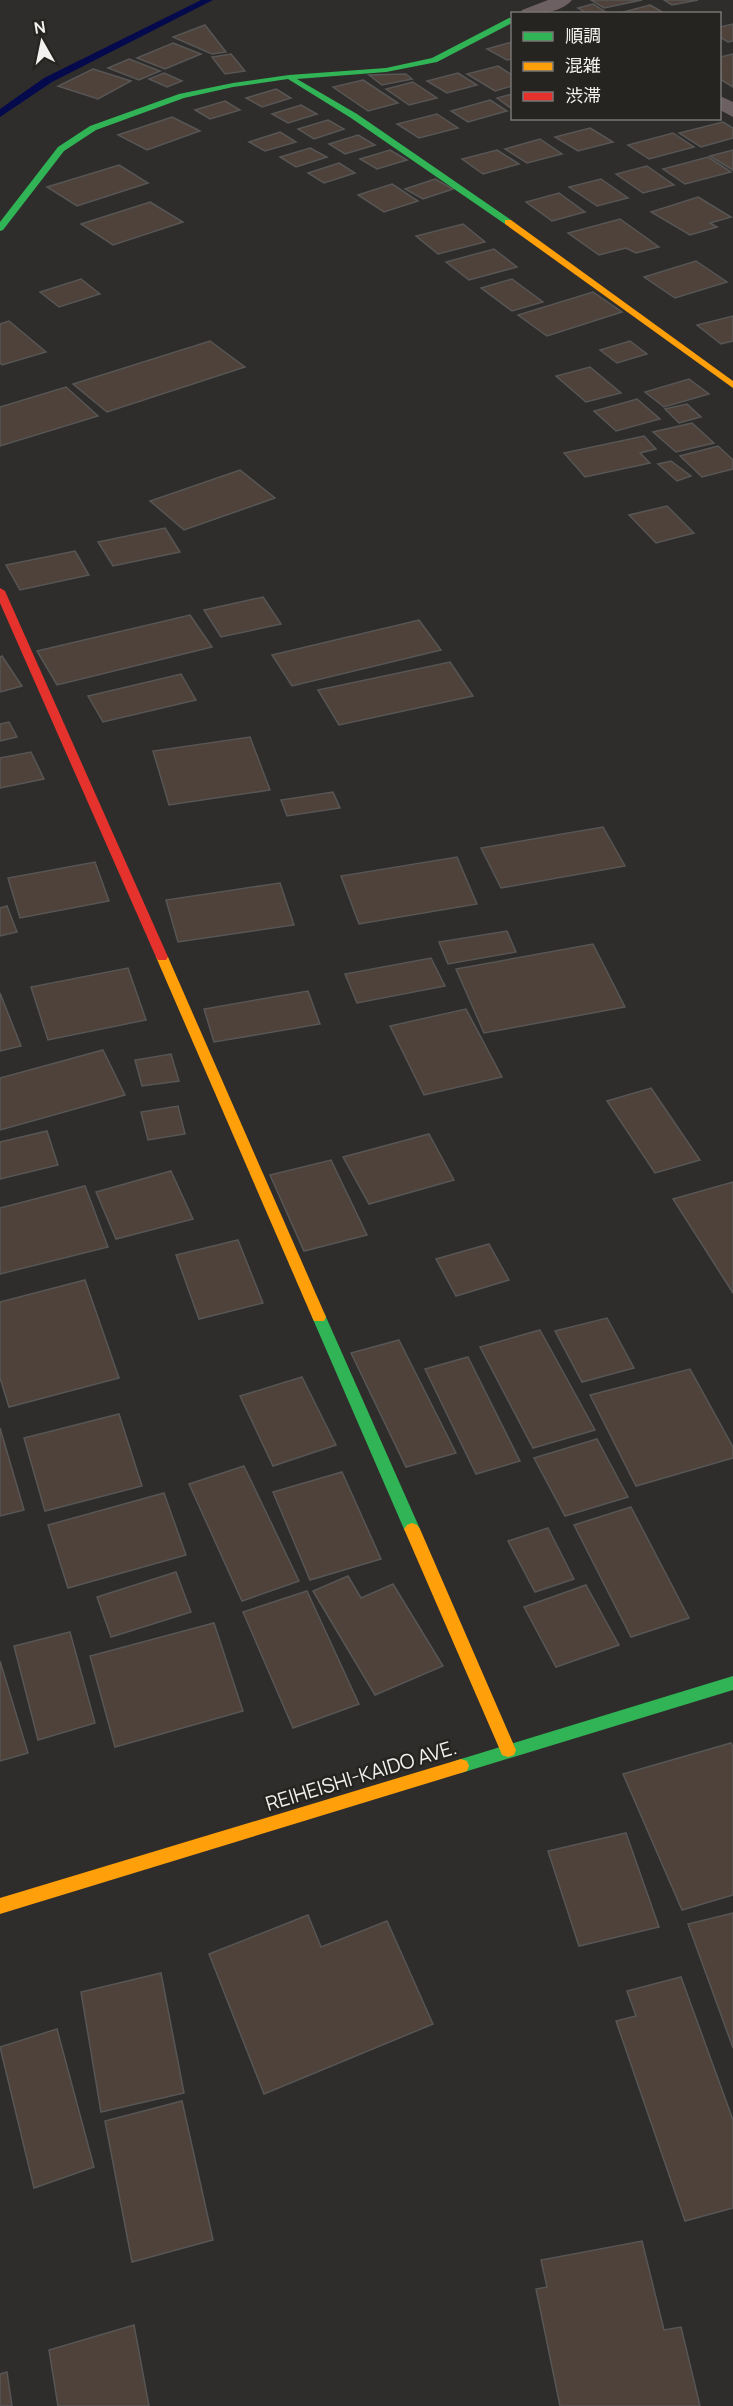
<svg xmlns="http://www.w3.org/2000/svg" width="733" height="2406" font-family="Manrope,'Noto Sans JP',sans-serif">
	<rect width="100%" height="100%" fill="#2f2d2c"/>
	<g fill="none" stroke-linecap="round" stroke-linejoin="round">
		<!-- stream -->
		<polygon fill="#040a4c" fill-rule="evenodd" points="201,0 213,0 52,82 0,117 0,109 44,78"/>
	</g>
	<!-- building -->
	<g fill="#4e423a" stroke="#575655" stroke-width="1.5">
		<polygon points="591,0 642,0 604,8"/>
		<polygon points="664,0 698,0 672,5"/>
		<polygon points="593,4 609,14 588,14 578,8"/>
		<polygon points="650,5 666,14 616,14"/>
		<polygon points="733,24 733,41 728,42 720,37 720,27"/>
		<polygon points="205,25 226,52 212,54 173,37"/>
		<polygon points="512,42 512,59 507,60 487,49"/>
		<polygon points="173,43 201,54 165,69 137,58"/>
		<polygon points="231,54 245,71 225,74 212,57"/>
		<polygon points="733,54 733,87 720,79 720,57"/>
		<polygon points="129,59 160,71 139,80 108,68"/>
		<polygon points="498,66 512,75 512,86 495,91 467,74"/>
		<polygon points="93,69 131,81 98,99 58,86"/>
		<polygon points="164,73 182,81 167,87 149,79"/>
		<polygon points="458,73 477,85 447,93 427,81"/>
		<polygon points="406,74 412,79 382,85 369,75"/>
		<polygon points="363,80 398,103 368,111 333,87"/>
		<polygon points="413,82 437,98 409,105 386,89"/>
		<polygon points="276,89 291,98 262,107 246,98"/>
		<polygon points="512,94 512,109 497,98"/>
		<polygon points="490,100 507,111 468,122 451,111"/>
		<polygon points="225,101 240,110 210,119 195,110"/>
		<polygon points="301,105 317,114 288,123 272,114"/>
		<polygon points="437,114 458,128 419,138 397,124"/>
		<polygon points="172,117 200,131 147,150 118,135"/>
		<polygon points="328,120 344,129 314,139 298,129"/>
		<polygon points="723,122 733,128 733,138 701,147 679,133"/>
		<polygon points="590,128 613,142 578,151 555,137"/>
		<polygon points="280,132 296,142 265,151 249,142"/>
		<polygon points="673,133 694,147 649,159 628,145"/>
		<polygon points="358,135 375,145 345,154 329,144"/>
		<polygon points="540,139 562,154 527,163 505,149"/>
		<polygon points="310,148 327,157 296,167 280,157"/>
		<polygon points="390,150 407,160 377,169 360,159"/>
		<polygon points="497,150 519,164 483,174 462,159"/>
		<polygon points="733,150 733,170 710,156"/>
		<polygon points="708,157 731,172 685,184 663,169"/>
		<polygon points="339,163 355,173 324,183 308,173"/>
		<polygon points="119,165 148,183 77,206 47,187"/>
		<polygon points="647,166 674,185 643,193 616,174"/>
		<polygon points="435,179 453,189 423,199 405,189"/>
		<polygon points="601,179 628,198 597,206 569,187"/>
		<polygon points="392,184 418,201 384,212 358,195"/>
		<polygon points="559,193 585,212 552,221 526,202"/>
		<polygon points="698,197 731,217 710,223 717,227 690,235 651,212"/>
		<polygon points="150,202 183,222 113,245 81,224"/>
		<polygon points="620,219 659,247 636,253 626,248 599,255 568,233"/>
		<polygon points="463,224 485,242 438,254 416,236"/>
		<polygon points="494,249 517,267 469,280 446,262"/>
		<polygon points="696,261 727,282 675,298 644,277"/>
		<polygon points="81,279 100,294 59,307 40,292"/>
		<polygon points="512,279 543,302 512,311 481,288"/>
		<polygon points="593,292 622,312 547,336 518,315"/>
		<polygon points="733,316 733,341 721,344 697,325"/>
		<polygon points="9,321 46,352 2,365 0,363 0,324"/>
		<polygon points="210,341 245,367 107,412 73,384"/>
		<polygon points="630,341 647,354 617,363 600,350"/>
		<polygon points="590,367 621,393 586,402 556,376"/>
		<polygon points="689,379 709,394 664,407 645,392"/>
		<polygon points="66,387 98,416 0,446 0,407"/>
		<polygon points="637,399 660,419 616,431 594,411"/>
		<polygon points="687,404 701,417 679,423 665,409"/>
		<polygon points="692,423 714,443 676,452 653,432"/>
		<polygon points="644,436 656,449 640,453 650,463 585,477 564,453"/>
		<polygon points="718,446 733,460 733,469 702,477 680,456"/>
		<polygon points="671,461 691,476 677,481 658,464"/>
		<polygon points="240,470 275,498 184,530 150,501"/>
		<polygon points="667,506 694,533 656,543 629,515"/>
		<polygon points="165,528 180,552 113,566 98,542"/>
		<polygon points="75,551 89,575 20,590 6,565"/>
		<polygon points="263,597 281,624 221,637 204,610"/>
		<polygon points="190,615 212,647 57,685 37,651"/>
		<polygon points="419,620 441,650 292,686 272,655"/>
		<polygon points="2,656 22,686 0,692 0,657"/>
		<polygon points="450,662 473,696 339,725 318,690"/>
		<polygon points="181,674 196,700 103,722 88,696"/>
		<polygon points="9,722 17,737 0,741 0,724"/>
		<polygon points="250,737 270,790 169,805 153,751"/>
		<polygon points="31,752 44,779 0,788 0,758"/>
		<polygon points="333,792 340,808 287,816 281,800"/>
		<polygon points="603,827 625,866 501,888 481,848"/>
		<polygon points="457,857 477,904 359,924 341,876"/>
		<polygon points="95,862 109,901 20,918 8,878"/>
		<polygon points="280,883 294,925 178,942 166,900"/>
		<polygon points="7,906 17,932 0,936 0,908"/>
		<polygon points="507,931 516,952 448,964 439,942"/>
		<polygon points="593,944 625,1007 484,1033 456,969"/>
		<polygon points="431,958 445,986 357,1003 345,974"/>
		<polygon points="128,968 146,1020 48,1040 31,987"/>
		<polygon points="308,991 320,1024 214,1042 204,1009"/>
		<polygon points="0,993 21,1046 0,1051"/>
		<polygon points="466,1009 502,1077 424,1095 390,1026"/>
		<polygon points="103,1050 125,1095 0,1130 0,1078"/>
		<polygon points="171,1054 179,1081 142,1086 135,1060"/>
		<polygon points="651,1088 700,1160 655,1173 607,1101"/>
		<polygon points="178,1106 185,1134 148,1140 141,1112"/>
		<polygon points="47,1131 58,1165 0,1179 0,1142"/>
		<polygon points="429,1134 454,1180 369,1204 343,1157"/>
		<polygon points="331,1160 367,1235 304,1251 270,1175"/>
		<polygon points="171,1171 193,1219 116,1239 96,1192"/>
		<polygon points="733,1182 733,1293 673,1199"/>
		<polygon points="85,1186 108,1247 0,1274 0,1208"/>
		<polygon points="238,1240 263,1303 199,1319 176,1255"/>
		<polygon points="489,1244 509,1280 456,1296 436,1259"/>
		<polygon points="85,1280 119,1378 9,1407 0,1378 0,1302"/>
		<polygon points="607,1318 634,1368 582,1382 555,1331"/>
		<polygon points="540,1330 595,1430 533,1448 480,1347"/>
		<polygon points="399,1340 456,1453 406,1467 351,1353"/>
		<polygon points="468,1357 520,1461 476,1474 425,1369"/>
		<polygon points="690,1369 733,1447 733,1458 636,1486 590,1395"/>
		<polygon points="302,1377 336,1445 273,1466 240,1396"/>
		<polygon points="119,1414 142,1486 45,1511 24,1438"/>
		<polygon points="0,1428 24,1510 0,1516"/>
		<polygon points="597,1439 628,1497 565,1516 534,1458"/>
		<polygon points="244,1466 299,1581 242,1601 189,1484"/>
		<polygon points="342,1472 381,1559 310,1580 273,1492"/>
		<polygon points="164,1493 186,1555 68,1588 48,1525"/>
		<polygon points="631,1507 689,1618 631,1637 574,1525"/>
		<polygon points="548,1528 574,1579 535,1592 508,1541"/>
		<polygon points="176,1572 191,1612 111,1637 97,1597"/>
		<polygon points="348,1576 361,1598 393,1584 443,1666 375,1695 313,1591"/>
		<polygon points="586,1585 619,1645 556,1667 524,1607"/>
		<polygon points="307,1591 359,1704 293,1728 243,1612"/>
		<polygon points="214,1623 243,1711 115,1747 90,1656"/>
		<polygon points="70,1632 95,1723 38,1740 14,1646"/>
		<polygon points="0,1661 28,1753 0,1761"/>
		<polygon points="731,1743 733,1747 733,1895 682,1910 623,1774"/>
		<polygon points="626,1833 659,1927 579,1946 548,1851"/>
		<polygon points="733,1913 733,2048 688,1924"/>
		<polygon points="308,1915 321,1947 387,1921 433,2024 264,2094 209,1954"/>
		<polygon points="161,1973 184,2093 101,2112 81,1992"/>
		<polygon points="681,1977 733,2120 733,2208 685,2221 616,2021 636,2016 627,1991"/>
		<polygon points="57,2029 94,2167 34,2188 0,2047"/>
		<polygon points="182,2101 213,2240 132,2262 105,2121"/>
		<polygon points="642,2241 664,2330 681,2327 700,2406 560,2406 536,2289 547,2287 541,2260"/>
		<polygon points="134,2325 149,2406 58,2406 49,2350"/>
		<polygon points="7,2372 12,2406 0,2406 0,2374"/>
	</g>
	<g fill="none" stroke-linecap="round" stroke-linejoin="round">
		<!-- street -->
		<g fill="#6c6063" fill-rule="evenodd">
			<path d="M548 0H572C560 14 536 14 520 14L522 10Z"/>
			<polygon points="720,96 733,102 733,117 720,110"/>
		</g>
		<!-- fast -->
		<g fill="#30b455" fill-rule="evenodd">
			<polygon points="509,18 512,18 512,23 437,62 386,72 297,79 357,114 511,220 511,224 505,224 351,118 288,79 233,87 184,98 96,130 64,151 3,230 0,231 0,222 58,147 90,126 179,94 233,83 289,75 386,68 432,58"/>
			<polygon points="319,1312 324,1313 326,1317 420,1529 417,1533 412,1535 407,1533 404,1529 312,1317 314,1313"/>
			<polygon points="733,1676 733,1690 461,1773 455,1771 453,1766 455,1761 461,1759"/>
		</g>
		<!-- slow -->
		<g fill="#ff9f0a" fill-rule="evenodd">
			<polygon points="505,220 511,220 733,381 733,388 505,224"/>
			<polygon points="162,953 168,957 326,1317 324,1321 314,1321 312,1317 156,957"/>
			<polygon points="412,1523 417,1525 420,1529 516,1750 514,1755 508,1757 502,1755 500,1750 404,1529 407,1525"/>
			<polygon points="461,1759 467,1761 469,1766 467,1771 461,1773 0,1914 0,1898"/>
		</g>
		<!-- jam -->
		<polygon fill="#e5322d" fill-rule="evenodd" points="0,588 5,591 168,957 166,960 158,960 156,957 0,603"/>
	</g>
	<g text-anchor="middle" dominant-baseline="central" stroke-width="5" stroke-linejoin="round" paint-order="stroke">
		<!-- near-street labels -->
		<g font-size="20" fill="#f4f2f0" stroke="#262421">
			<text transform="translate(361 1775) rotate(-17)">REIHEISHI-KAIDO AVE.</text>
		</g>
	</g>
	<!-- legend -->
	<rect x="511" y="12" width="210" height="108" fill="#262421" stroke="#787674" stroke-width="1.5"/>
	<rect x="523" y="32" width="30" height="9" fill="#30b455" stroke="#787674" stroke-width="1.5"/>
	<text x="565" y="42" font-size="18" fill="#f4f2f0">順調</text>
	<rect x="523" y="62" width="30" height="9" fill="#ff9f0a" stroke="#787674" stroke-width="1.5"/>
	<text x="565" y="72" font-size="18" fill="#f4f2f0">混雑</text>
	<rect x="523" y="92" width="30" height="9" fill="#e5322d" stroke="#787674" stroke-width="1.5"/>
	<text x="565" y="102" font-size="18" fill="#f4f2f0">渋滞</text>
	<!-- north arrow -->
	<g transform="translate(42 42) rotate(351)" stroke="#262421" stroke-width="4.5" paint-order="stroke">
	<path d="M0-4.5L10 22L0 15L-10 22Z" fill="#f4f2f0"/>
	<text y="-9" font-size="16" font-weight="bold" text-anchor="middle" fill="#f4f2f0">N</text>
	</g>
</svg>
